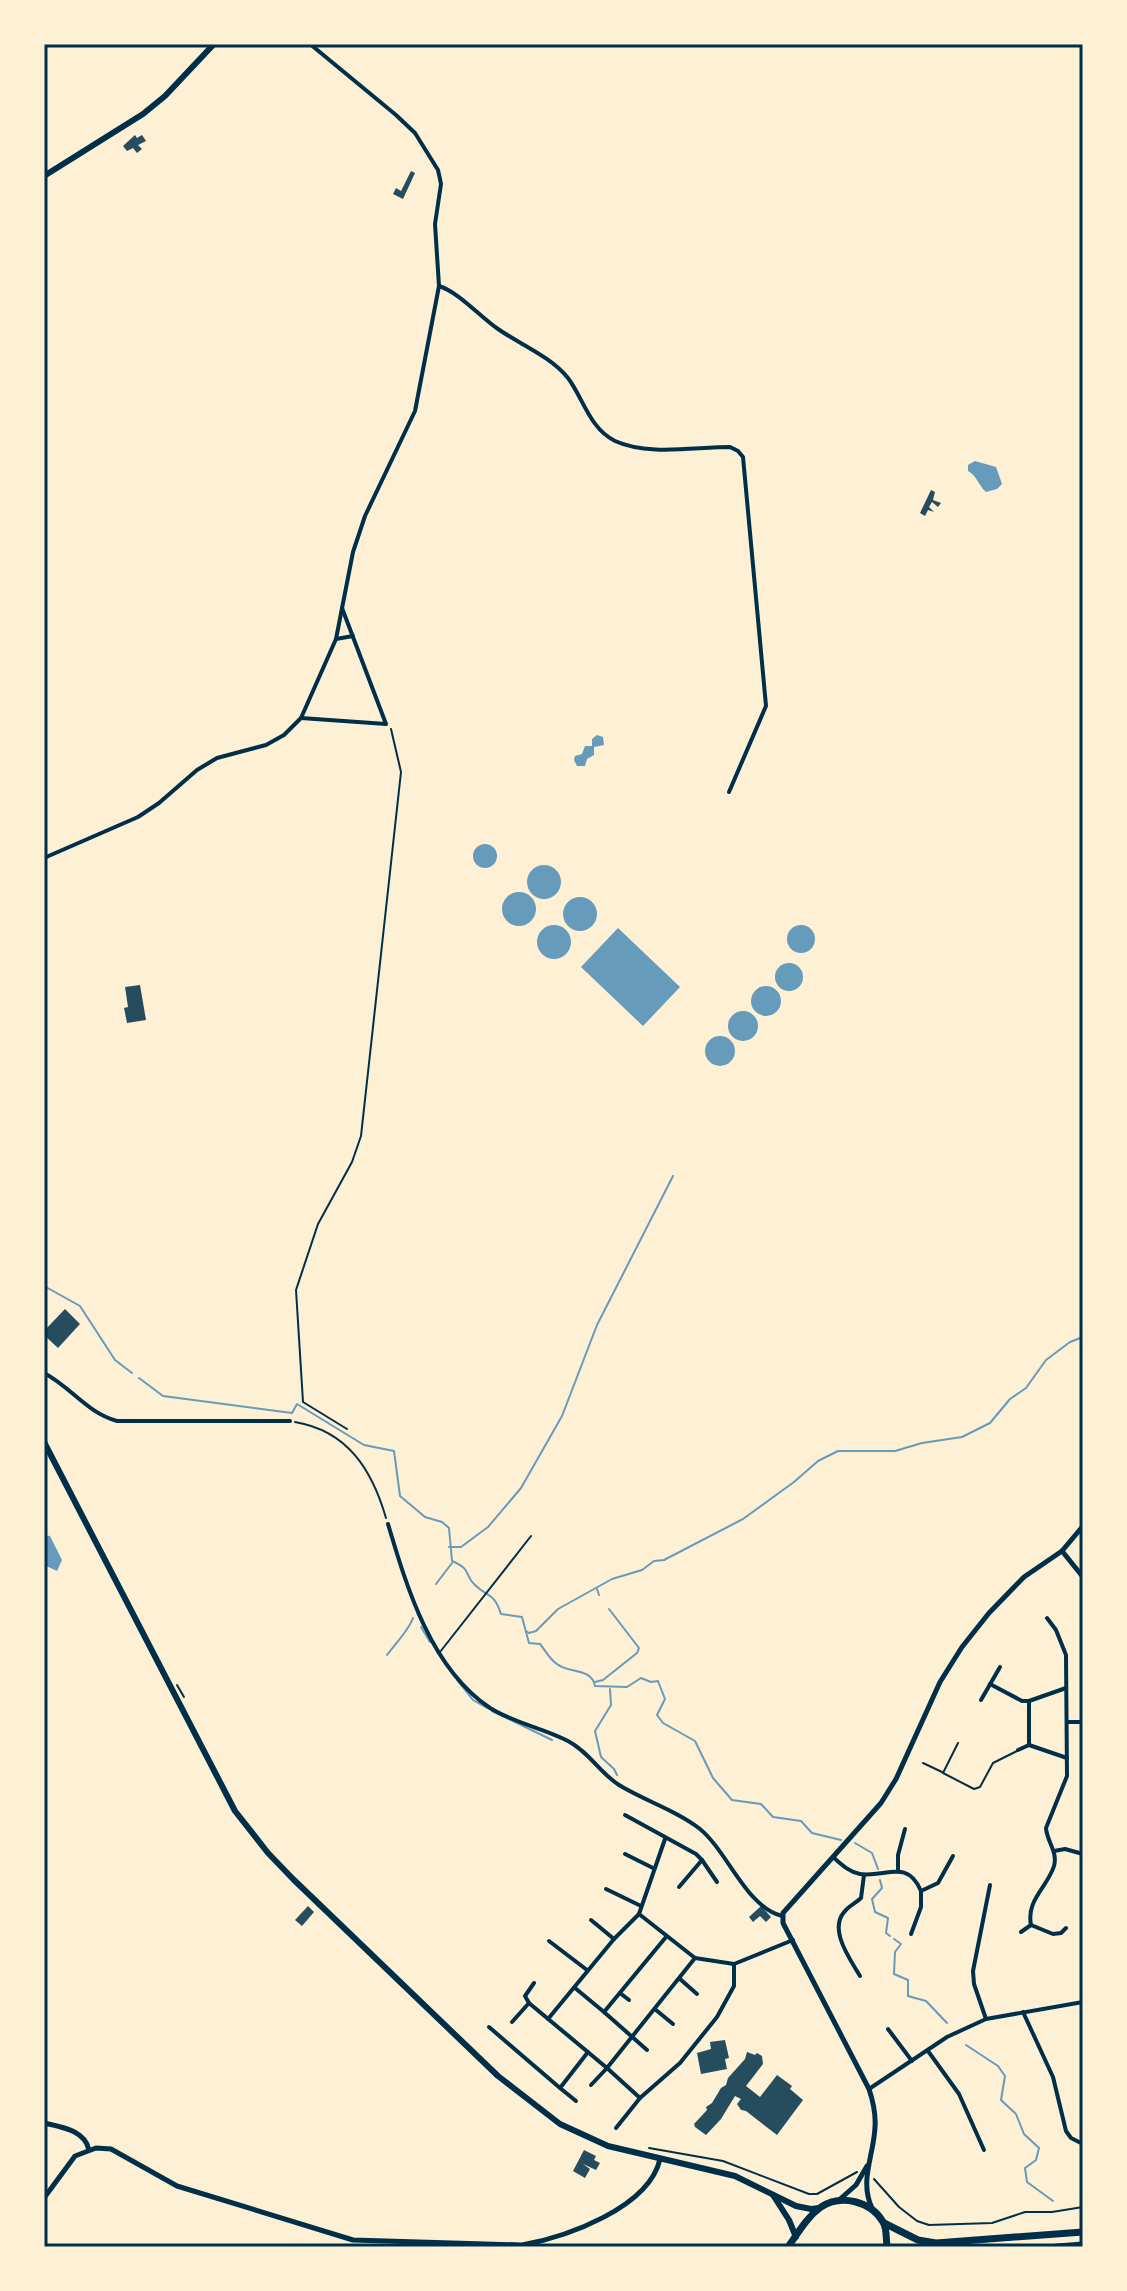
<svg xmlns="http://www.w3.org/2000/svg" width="1127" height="2291" font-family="'Sofia Sans Condensed',sans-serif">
	<rect width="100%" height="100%" fill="#fdf0d5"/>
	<!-- water -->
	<g fill="#669bbc">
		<path d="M975 461 996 467 1002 484 997 489 986 492C978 485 978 477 968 471V465Z"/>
		<polygon points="597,735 603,737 604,745 594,747 594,755 587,759 585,766 577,766 574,760 575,756 582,754 585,746 592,746 592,739"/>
		<circle cx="485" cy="856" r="12"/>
		<circle cx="544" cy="882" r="17"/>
		<circle cx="519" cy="909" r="17"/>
		<circle cx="580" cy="914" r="17"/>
		<circle cx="801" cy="939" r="14"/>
		<circle cx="554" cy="942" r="17"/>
		<polygon points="618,928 680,987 643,1026 581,967"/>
		<circle cx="789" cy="977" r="14"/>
		<circle cx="766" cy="1001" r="15"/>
		<circle cx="743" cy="1026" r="15"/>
		<circle cx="720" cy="1051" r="15"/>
		<polygon points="44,1535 50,1536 62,1560 57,1571 44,1565"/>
	</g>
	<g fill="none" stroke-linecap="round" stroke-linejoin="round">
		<!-- stream -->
		<g stroke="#669bbc" stroke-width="2">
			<polyline points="44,1286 80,1306 115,1360 132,1373"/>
			<path d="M139 1378 163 1396 292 1413 297 1404 364 1445 394 1451 400 1496 425 1517 442 1522 449 1528 452 1561C473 1570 463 1574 475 1585 488 1598 494 1592 501 1614L522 1617 529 1643 540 1644C545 1650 550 1660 557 1664 569 1674 591 1667 595 1686L627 1687 641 1678 651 1682 658 1681 665 1699 657 1715 663 1723 695 1741 713 1778 732 1800 761 1804 773 1817 801 1821 812 1833 841 1840"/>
			<polyline points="449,1547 461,1547 488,1527 521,1488 562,1416 597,1325 673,1176"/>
			<polyline points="436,1584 452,1563"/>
			<polyline points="597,1589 599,1595"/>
			<polyline points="421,1627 430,1642"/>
			<polyline points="526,1631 529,1633 536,1631 558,1609 612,1579 642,1570 654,1561 664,1560 743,1519 794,1482 818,1461 838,1451 895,1451 922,1443 962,1437 990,1423 1010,1399 1026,1388 1046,1360 1070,1342 1083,1337"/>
			<path d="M387 1655C395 1644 409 1630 413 1618"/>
			<polyline points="457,1680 473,1700 487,1708"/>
			<polyline points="595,1682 603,1680 637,1653 639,1648 609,1609"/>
			<polyline points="610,1689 611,1705 595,1731 601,1757 614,1769 617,1775"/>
			<polyline points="492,1711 552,1740"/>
			<polyline points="855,1843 872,1853 878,1869"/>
			<polyline points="880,1880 882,1888 872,1899 875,1912 888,1918 886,1933 890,1936"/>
			<polyline points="894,1939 901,1944 895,1952 894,1974 908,1980 908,1996 926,2001 947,2023"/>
			<polyline points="966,2045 998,2066 1005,2076 1001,2100 1016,2114 1024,2134 1039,2148 1036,2160 1025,2168 1027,2182 1053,2201"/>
		</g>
	</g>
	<!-- building -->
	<g fill="#264d5e">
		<polygon points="135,135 137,138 142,135 146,141 138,145 142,149 137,153 133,148 127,151 123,146"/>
		<polygon points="411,171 415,173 403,199 393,194 396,188 401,191"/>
		<polygon points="931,490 935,492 933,500 941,503 938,507 932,502 929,507 934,512 928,510 925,516 920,513"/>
		<polygon points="140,985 146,1020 127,1023 124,1008 128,1007 125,987"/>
		<polygon points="65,1309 80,1324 58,1348 44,1335 44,1331"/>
		<polygon points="308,1906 314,1912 302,1926 295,1920"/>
		<polygon points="761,1906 771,1917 766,1922 760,1916 753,1922 749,1917"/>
		<polygon points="725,2040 729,2058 725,2059 727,2069 701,2074 697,2053 711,2049 710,2042"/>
		<polygon points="747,2052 755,2055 757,2053 762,2056 763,2064 746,2086 760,2097 777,2075 792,2086 790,2089 803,2100 777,2135 746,2111 741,2110 737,2104 741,2099 735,2096 721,2119 706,2135 695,2127 694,2124 707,2110 706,2107 712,2103 721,2088 726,2085 728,2078 745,2059"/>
		<polygon points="584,2150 596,2156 594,2160 600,2163 596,2170 583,2164 590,2169 585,2178 573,2171"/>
	</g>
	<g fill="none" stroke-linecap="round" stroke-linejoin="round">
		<!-- path -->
		<g stroke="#003049" stroke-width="2">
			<path d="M295 1422C348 1431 372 1470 386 1518"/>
			<polyline points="347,1429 303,1402 296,1290 318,1224 352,1162 361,1136 401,772 391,729"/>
			<polyline points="177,1685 184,1697"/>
			<polyline points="649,2148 723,2161 809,2194 817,2194 857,2172"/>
			<polyline points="874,2179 899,2207 917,2221 929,2225 992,2223 1025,2212 1052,2212 1083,2207"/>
		</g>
		<!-- service -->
		<g stroke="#003049" stroke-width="2">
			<polyline points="440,1652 531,1536"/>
			<polyline points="958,1743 943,1773 974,1789 980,1787 993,1763 1017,1751"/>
			<polyline points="923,1763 942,1772"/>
		</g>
		<!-- minor -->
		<g stroke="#003049" stroke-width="4">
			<path d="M439 286C460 293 479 316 498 329 521 345 550 356 568 378 583 398 590 429 615 441 648 456 694 447 730 447L738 451 743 457 766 706 729 792"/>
			<polyline points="336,639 353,636"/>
			<polyline points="301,718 386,724 342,608"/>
			<polyline points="44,858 138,817 159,803 197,770 217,758 266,745 284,735 301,718 336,639 353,552 365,516 415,411 439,286 435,224 441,184 438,170 415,133 396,115 310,44"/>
			<path d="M44 1373C71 1387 87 1413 117 1421H290"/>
			<path d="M388 1524C407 1588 431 1669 490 1708 514 1723 543 1728 568 1741 589 1752 600 1773 619 1785 645 1801 676 1810 700 1829 728 1852 746 1907 782 1916"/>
			<path d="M1047 1618 1056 1630 1066 1655 1067 1776 1046 1828C1047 1842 1058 1852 1054 1866 1047 1888 1026 1900 1031 1925L1053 1934 1061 1933 1066 1928"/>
			<polyline points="990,1684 1022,1701 1029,1701"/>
			<polyline points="1066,1688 1029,1701 1029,1745 1067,1758"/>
			<polyline points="981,1700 1000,1667"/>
			<polyline points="1067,1722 1083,1722"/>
			<polyline points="1018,1750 1029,1745"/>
			<polyline points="625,1815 696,1854 702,1860 679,1887"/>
			<polyline points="1054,1851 1065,1849 1083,1854"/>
			<polyline points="625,1854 653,1868"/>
			<path d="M833 1857C841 1864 849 1872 860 1874 885 1878 907 1858 921 1891L938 1883 953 1856"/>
			<polyline points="702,1860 717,1882"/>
			<polyline points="898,1871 898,1855 905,1829"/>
			<polyline points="606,1889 641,1906"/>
			<polyline points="639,1914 665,1839"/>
			<polyline points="591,1920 614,1939"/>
			<polyline points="1021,1932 1031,1925"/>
			<polyline points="911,1934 921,1907 921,1891"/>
			<polyline points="549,1941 587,1970"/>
			<path d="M860 1976C850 1959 827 1928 846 1910 850 1905 856 1903 861 1898L864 1875"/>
			<polyline points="680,1979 697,1994"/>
			<polyline points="534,1983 525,1996 529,2003 607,2068 695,1958 734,1964 793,1940"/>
			<polyline points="575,1988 604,2012 666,1937"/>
			<polyline points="620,1993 629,2000"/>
			<polyline points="656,2010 673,2024"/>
			<polyline points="604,2012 647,2050"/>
			<polyline points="1023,2012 1053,2077 1066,2131 1071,2138 1083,2144"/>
			<polyline points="548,2019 614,1939 639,1914 695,1958"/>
			<polyline points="986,2019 974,1984 973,1971 990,1885"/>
			<polyline points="512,2022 529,2003"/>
			<polyline points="489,2027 560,2088 588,2052"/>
			<polyline points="888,2029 912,2061"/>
			<polyline points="928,2051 959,2094 984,2150"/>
			<polyline points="591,2085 607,2068 640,2098"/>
			<polyline points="560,2088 576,2101"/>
			<polyline points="869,2089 947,2037 986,2019 1083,2002"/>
			<polyline points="616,2128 640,2098 680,2063 717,2017 734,1986 734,1964"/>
		</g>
		<!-- tertiary -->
		<g stroke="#003049" stroke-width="5">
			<polyline points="1062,1551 1083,1577"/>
			<path d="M44 2123C61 2127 85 2130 89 2150"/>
			<path d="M44 2198 75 2156 96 2148 111 2149 177 2186 353 2240 522 2245C566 2237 649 2208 660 2159"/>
			<polyline points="839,2200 856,2185 867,2166"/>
			<path d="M872 2208C859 2181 874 2155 875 2127 876 2113 873 2101 869 2089L783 1923V1913L881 1803 896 1779 940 1682 962 1647 989 1613 1024 1577 1062 1551 1083 1526"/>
		</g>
		<!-- secondary -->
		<g stroke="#003049" stroke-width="6">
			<polyline points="44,176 143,114 165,96 214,44"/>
			<polyline points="44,1442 235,1811 268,1853 293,1879 498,2076 560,2124 608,2146 735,2176 796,2206 811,2209 819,2208"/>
			<polyline points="773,2195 789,2220 796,2237"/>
		</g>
		<!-- trunk -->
		<g stroke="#003049" stroke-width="7">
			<polyline points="884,2223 918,2240 936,2243 1083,2232"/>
			<path d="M788 2247C798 2233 807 2217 821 2207 841 2194 871 2201 883 2222 887 2228 886 2239 887 2247"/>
			<polyline points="1057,2247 1083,2245"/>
		</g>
	</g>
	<!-- border -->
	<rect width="1127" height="2291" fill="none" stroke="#fdf0d5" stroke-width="92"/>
	<rect x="46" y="46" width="1035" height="2199" fill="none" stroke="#003049" stroke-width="3"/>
</svg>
